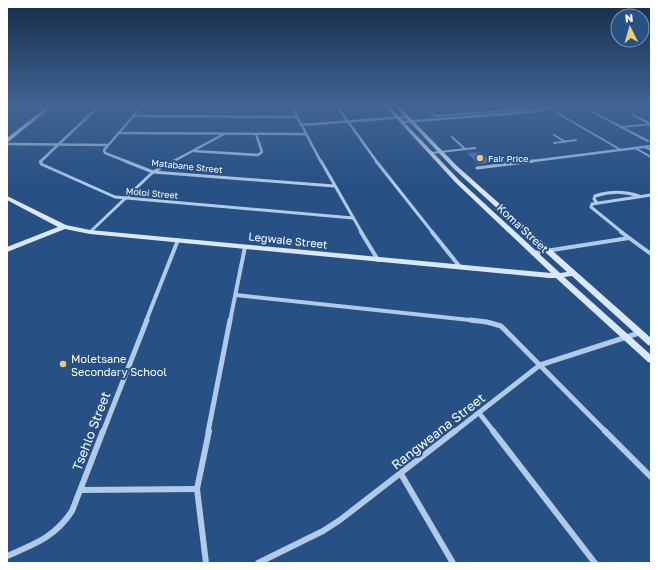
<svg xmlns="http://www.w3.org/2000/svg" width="658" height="570" font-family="'Golos Text',sans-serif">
	<rect width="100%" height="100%" fill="#275084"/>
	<!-- building -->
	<polygon fill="#537cad" points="480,152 492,162 479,164 467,153"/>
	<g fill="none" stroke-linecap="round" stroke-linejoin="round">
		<!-- lane -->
		<g stroke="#b0cae7" stroke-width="2">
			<polyline points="424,105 435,116 501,111 494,105"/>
			<polyline points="647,107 651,109"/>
			<polyline points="587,109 648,141"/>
			<polyline points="501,111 526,109 531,112"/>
			<polyline points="557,113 621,150"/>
			<polyline points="633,115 651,124"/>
			<polyline points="622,127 651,124"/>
			<polyline points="554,135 564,141"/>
			<polyline points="452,137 465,149"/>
			<polyline points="554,143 576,140"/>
			<polyline points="645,147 651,150"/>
			<polyline points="635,148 651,157"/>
			<polyline points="431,153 475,148"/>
		</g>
		<!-- street-far4 -->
		<g stroke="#b0cae7" stroke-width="2.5">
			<polyline points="291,105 321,162"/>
			<polyline points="336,105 377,162"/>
			<polyline points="133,116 297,117"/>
			<polyline points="402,122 531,112 561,106 581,105"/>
			<polyline points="301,125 407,117"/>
			<polyline points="118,133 305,134"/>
			<polyline points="7,144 108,145"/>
			<polyline points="194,151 258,155 262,152 256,134"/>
			<polyline points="40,162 100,105"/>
			<polyline points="128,162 105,153 104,150 143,105"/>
			<polyline points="172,162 224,134"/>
			<polyline points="525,162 651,146"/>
		</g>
		<!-- street-far3 -->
		<g stroke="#b0cae7" stroke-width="3">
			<polyline points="41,161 41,164 115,197 353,218"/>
			<polyline points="125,161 153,172 334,186"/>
			<polyline points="321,161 362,233"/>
			<polyline points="376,161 433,233"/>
			<polyline points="477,168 533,161"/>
			<path d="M597 203 594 199 595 196C610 191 624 191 639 196"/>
			<polyline points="90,232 153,172 174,161"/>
			<polyline points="623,233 591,207 592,204 651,195"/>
		</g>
		<!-- street-far2 -->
		<g stroke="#b0cae7" stroke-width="4">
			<polyline points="361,232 378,260"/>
			<polyline points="432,232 460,267"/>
			<polyline points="621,232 651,254"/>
			<polyline points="533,253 629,238"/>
			<polyline points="236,295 479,321"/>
			<polyline points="146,321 178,240"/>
			<polyline points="230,321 245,247"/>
		</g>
		<!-- street-far1 -->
		<g stroke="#b0cae7" stroke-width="5">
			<polyline points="470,320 487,322 501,326 606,432"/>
			<polyline points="479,413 494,432"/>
			<polyline points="103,432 147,320"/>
			<polyline points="208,432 230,320"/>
			<polyline points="454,432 540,365 639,333"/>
		</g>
		<!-- street -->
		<g stroke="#b0cae7" stroke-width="6">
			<polyline points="493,431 595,563"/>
			<polyline points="605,431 651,477"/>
			<polyline points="401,474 453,563"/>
			<polyline points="81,490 197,489"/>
			<path d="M7 556C35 544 55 537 72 511L103 431"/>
			<polyline points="206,563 197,489 209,431"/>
			<polyline points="258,563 323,531 340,520 455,431"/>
		</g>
		<!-- secondary -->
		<g fill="#dae7f6" fill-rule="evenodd">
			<polygon points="49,105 54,105 7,143 7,138"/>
			<polygon points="384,105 388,105 459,180 560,273 567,272 453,168 394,105 398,105 457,166 651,338 651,346 648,345 572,276 564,277 651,355 651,363 648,362 556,278 549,278 90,234 65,229 7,252 7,247 58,227 7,200 7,196 66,225 90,230 551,273 455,182"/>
		</g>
	</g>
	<!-- sky -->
	<linearGradient id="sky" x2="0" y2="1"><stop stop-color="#152c49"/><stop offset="0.57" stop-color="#416494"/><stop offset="1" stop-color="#416494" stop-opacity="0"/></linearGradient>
	<rect width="658" height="185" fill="url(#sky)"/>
	<!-- markers -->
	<g fill="#f0cb76" stroke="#275084" stroke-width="1.5">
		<circle cx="480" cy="158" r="4"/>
		<circle cx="63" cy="364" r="4"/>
	</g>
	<g text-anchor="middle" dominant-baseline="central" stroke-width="4" stroke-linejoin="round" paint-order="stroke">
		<!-- far-poi labels -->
		<g font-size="9" fill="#fff" stroke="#275084" text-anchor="start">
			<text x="488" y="158">Fair Price</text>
		</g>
		<!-- far-street labels -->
		<g font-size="9" fill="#fff" stroke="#275084">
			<text transform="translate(187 166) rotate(6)">Matabane Street</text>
			<text transform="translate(152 193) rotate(5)">Moloi Street</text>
		</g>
		<!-- street labels -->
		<g font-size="11" fill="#fff" stroke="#275084">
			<text transform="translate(523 228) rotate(43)">Koma Street</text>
			<text transform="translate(288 240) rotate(6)">Legwale Street</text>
		</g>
		<!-- poi labels -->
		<g font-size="11" fill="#fff" stroke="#275084" text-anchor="start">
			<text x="71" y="358">Moletsane<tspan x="71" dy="13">Secondary School</tspan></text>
		</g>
		<!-- near-street labels -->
		<g font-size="13" fill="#fff" stroke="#275084">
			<text transform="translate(91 431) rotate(-69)">Tsehlo Street</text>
			<text transform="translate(438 431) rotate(-38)">Rangweana Street</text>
		</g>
	</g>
	<!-- border -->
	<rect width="658" height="570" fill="none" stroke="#ffffff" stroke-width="16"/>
	<!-- north arrow -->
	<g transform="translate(630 28) rotate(355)"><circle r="19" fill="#275084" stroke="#7d96b5"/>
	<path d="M0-3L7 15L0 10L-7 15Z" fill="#f0cb76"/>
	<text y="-6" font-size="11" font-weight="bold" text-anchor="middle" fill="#ffffff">N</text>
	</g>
</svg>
